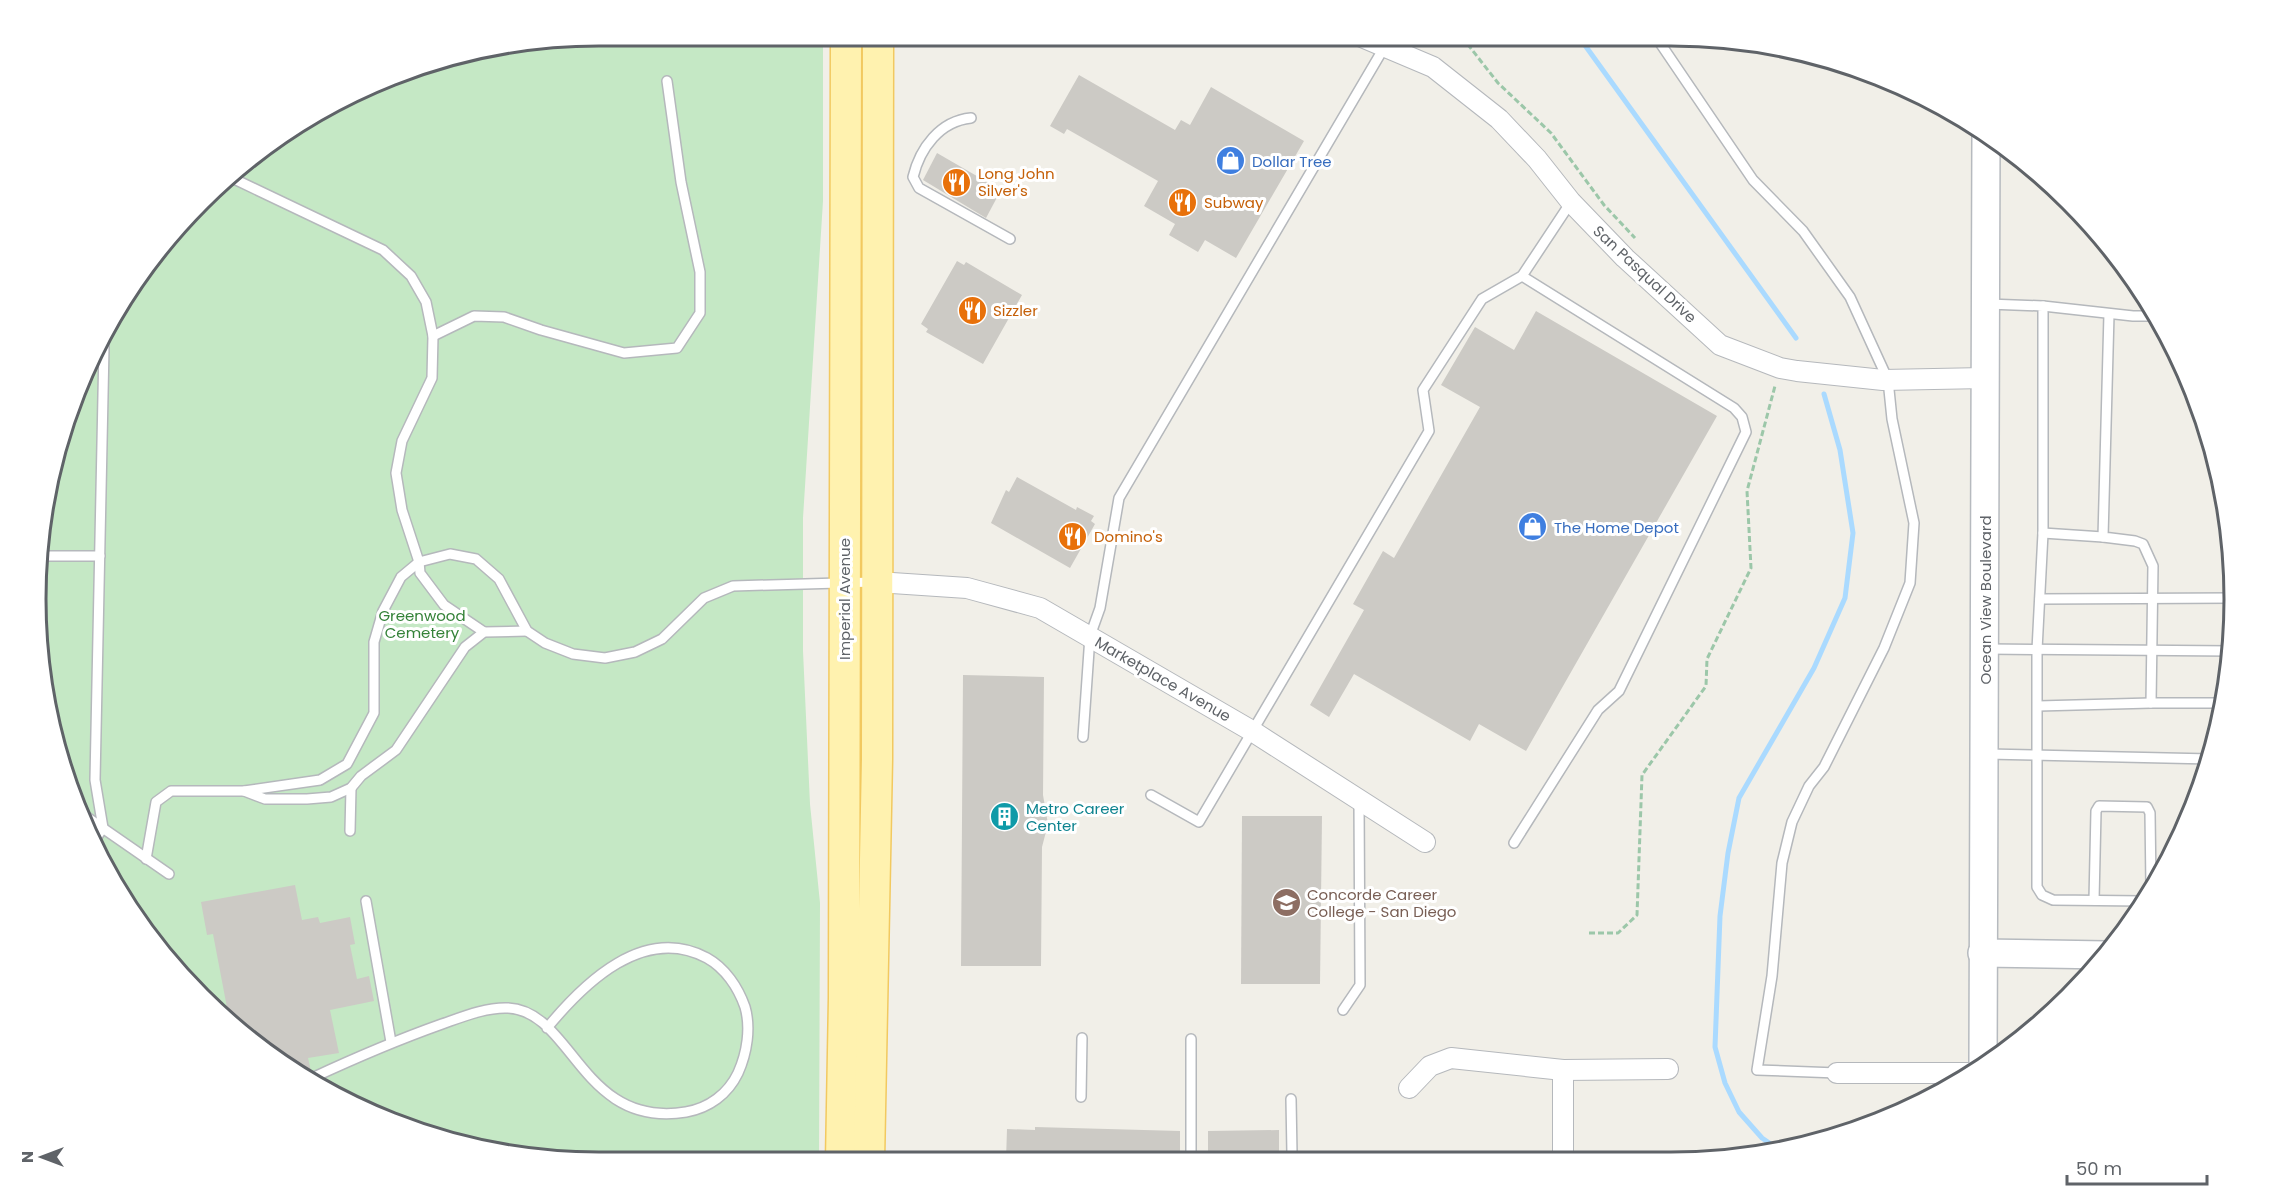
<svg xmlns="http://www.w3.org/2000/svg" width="2271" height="1199" font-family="Poppins,sans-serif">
	<rect width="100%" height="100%" fill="#f1efe8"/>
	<!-- green -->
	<polygon fill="#c5e8c5" points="600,36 823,36 823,201 803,518 803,651 810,804 820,903 819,1161 563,1162 453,1144 350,1105 201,998 94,848 55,745 37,637 55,454 131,287 256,153 418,66"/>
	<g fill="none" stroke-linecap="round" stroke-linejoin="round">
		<!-- stream -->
		<g stroke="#aadaff" stroke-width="5">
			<polyline points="1579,37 1796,338"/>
			<polyline points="1778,1149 1762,1138 1739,1112 1725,1083 1715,1047 1720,916 1728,853 1739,798 1814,668 1845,598 1853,533 1840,450 1824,394"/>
		</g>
	</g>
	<!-- building -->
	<g fill="#cccac5">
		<polygon points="1079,75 1175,130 1181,120 1190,125 1211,87 1304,141 1236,258 1205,240 1198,252 1169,235 1175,224 1144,206 1158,181 1067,129 1064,134 1050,126"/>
		<polygon points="937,153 1001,190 986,218 923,180"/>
		<polygon points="957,261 964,265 966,262 1022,295 983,364 926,332 928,329 921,324"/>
		<polygon points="1536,311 1717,416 1526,751 1479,724 1470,741 1354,674 1329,717 1310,705 1364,610 1353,604 1383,551 1394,558 1480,407 1441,385 1475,327 1514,350"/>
		<polygon points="1017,477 1076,510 1077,507 1094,516 1091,521 1095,524 1070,568 991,523 1006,490 1009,492"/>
		<polygon points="963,675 1044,677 1043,795 1048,824 1042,847 1041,966 961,966"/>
		<polygon points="1242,816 1322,816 1320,984 1241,984"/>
		<polygon points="295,885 302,920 318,917 320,923 350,917 355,944 350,945 357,979 369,976 374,1001 330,1010 339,1053 308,1058 311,1071 307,1074 229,1018 213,934 207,935 201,902"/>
		<polygon points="1035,1127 1180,1131 1180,1160 1006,1160 1007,1129 1035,1130"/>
		<polygon points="1279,1130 1279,1160 1208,1160 1208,1131"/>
	</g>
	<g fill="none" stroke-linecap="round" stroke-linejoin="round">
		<defs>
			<g id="lane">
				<polyline points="1656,37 1753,180 1803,231 1850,297 1888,380 1892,419 1914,523 1910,583 1884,648 1824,767 1809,786 1792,822 1782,863 1772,976 1757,1070 1837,1073"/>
				<path d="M971 118C940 121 920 148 913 177L919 188 1010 239"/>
				<polyline points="232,178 383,250 411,276 426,302 433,336 432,378 402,441 396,473 402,510 419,562 420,573 444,605 484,632"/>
				<polyline points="1988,304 2043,306 2043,533 2037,650 2037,887 2042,895 2053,900 2142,901"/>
				<polyline points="2043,306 2133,316 2158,316"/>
				<polyline points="2109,314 2103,537 2135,541 2143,544 2153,566 2151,703 2223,703"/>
				<polyline points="433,336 474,316 504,317 541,330 624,353 677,348 700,313 700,272 681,182 667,81"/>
				<polyline points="2043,533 2103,537"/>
				<polyline points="45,556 100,556"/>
				<polyline points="2040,599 2233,598"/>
				<polyline points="1988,649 2231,651"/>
				<polyline points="2038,706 2151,703"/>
				<polyline points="1083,737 1090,636 1100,608 1119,498 1385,46"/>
				<polyline points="1987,754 2211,759"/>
				<polyline points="244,791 265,799 307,799 331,797 351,788 361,776 396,750 465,647 484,632 527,631"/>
				<polyline points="1151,795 1199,822 1429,431 1423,390 1482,299 1522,276 1571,202"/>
				<polyline points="81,813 169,874"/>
				<polyline points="350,831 351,788"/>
				<polyline points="1514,843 1598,710 1619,691 1746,432 1742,417 1734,408 1522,276"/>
				<polyline points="92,844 103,828 95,780 104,347"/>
				<polyline points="146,859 156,802 171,791 244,791 320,780 347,764 374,713 374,642 383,611 401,577 419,562 450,554 476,559 499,579 527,631 545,643 573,654 605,658 635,652 662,639 704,598 733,586 873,582"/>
				<polyline points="2094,900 2096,811 2099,806 2147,807 2150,813 2151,887"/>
				<polyline points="366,901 391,1042"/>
				<polyline points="1343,1010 1360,985 1359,801"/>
				<path d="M312 1078C355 1058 397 1040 442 1024 462 1017 486 1007 508 1008 573 1011 581 1129 686 1112 709 1108 728 1094 738 1073 747 1053 751 1028 745 1007 738 987 725 968 707 958 644 924 584 983 547 1028"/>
				<polyline points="1081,1097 1082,1038"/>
				<polyline points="1291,1099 1292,1154"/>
				<polyline points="1191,1160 1191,1039"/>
			</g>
			<g id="street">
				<polyline points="1362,37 1433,67 1499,119 1537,159 1571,202 1625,258 1720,345 1780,368 1797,371 1883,380 1985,378"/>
				<polyline points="877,582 967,588 1040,608 1252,731 1425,842"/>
				<polyline points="1837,1073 1968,1073"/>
				<polyline points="1409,1088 1430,1066 1451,1058 1563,1070 1668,1069"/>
				<polyline points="1563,1159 1563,1070"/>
			</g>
			<g id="secondary">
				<polyline points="1982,953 2106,955"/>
				<polyline points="1983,1065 1986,135"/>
			</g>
			<g id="primary">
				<polyline points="841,1161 844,998 846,36"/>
				<polyline points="869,1161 877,759 878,36"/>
			</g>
		</defs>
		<!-- lane casing -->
		<use href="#lane" stroke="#b5b8bc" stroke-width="12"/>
		<!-- street casing -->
		<use href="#street" stroke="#b5b8bc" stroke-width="22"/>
		<!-- secondary casing -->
		<use href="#secondary" stroke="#b6babf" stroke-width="30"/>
		<!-- primary casing -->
		<use href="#primary" stroke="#f2c960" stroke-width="33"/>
		<!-- path -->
		<g stroke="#9cc7a9" stroke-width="3" stroke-dasharray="6 3" stroke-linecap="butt">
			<polyline points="1462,37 1498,83 1551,133 1604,205 1635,238"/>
			<polyline points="1589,933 1618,933 1637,915 1642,775 1706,686 1707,659 1751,568 1747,491 1775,386"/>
		</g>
		<!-- lane -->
		<use href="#lane" stroke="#fff" stroke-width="9"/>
		<!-- street -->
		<use href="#street" stroke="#fff" stroke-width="20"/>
		<!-- secondary -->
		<use href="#secondary" stroke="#fff" stroke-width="27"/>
		<!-- primary -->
		<use href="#primary" stroke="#fff2af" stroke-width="30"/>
	</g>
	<!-- icons -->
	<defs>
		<symbol id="shop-disc" viewBox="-11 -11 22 22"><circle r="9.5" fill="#3f7fe0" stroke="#fff"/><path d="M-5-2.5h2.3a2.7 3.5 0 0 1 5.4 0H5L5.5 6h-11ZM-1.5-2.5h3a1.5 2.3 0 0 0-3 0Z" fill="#fff"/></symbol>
		<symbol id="restaurant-disc" viewBox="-11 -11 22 22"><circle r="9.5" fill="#e8710a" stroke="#fff"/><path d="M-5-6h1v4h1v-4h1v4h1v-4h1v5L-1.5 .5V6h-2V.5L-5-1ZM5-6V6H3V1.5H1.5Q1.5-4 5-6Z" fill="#fff"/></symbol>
		<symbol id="building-disc" viewBox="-11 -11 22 22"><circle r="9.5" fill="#0f9aa8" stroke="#fff"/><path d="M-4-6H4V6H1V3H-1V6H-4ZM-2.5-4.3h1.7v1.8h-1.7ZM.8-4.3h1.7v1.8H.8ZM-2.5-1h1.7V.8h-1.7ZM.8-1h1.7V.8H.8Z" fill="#fff"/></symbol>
		<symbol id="university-disc" viewBox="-11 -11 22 22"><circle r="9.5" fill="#8d6e63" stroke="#fff"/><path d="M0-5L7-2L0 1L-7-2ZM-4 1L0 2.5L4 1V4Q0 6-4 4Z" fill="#fff"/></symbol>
	</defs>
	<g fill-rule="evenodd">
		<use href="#shop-disc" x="1214" y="144" width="33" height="33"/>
		<use href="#restaurant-disc" x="940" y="166" width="33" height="33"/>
		<use href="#restaurant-disc" x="1166" y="186" width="33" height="33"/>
		<use href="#restaurant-disc" x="956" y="294" width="33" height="33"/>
		<use href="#shop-disc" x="1516" y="510" width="33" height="33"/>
		<use href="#restaurant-disc" x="1056" y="520" width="33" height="33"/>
		<use href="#building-disc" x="988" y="800" width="33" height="33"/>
		<use href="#university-disc" x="1270" y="886" width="33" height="33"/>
	</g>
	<g text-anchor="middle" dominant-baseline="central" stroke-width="6" stroke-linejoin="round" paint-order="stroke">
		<!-- shop labels -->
		<g font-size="15" fill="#366cbe" stroke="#fff" text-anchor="start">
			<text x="1252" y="161">Dollar Tree</text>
			<text x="1554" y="527">The Home Depot</text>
		</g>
		<!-- food labels -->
		<g font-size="15" fill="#c56008" stroke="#fff" text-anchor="start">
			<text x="978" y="173">Long John<tspan x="978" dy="17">Silver's</tspan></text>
			<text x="1204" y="202">Subway</text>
			<text x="993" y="310">Sizzler</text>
			<text x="1094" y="536">Domino's</text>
		</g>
		<!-- street labels -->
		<g font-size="15" fill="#5f6368" stroke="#fff">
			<text transform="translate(1645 274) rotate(43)">San Pasqual Drive</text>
			<text transform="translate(844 599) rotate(-90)">Imperial Avenue</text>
			<text transform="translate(1985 600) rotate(-90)">Ocean View Boulevard</text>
			<text transform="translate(1163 679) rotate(30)">Marketplace Avenue</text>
		</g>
		<!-- park labels -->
		<g font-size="15" fill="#348238" stroke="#fff">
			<text x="422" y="615">Greenwood<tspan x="422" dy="17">Cemetery</tspan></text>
		</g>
		<!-- culture labels -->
		<g font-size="15" fill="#0d838f" stroke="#fff" text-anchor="start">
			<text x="1026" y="808">Metro Career<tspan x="1026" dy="17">Center</tspan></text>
		</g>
		<!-- education labels -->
		<g font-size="15" fill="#785e54" stroke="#fff" text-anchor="start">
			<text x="1307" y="894">Concorde Career<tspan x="1307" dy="17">College - San Diego</tspan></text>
		</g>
	</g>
	<!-- crop -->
	<path d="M0 0H2271V1199H0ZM599 46H1671A553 553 0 0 1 2224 599V599A553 553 0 0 1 1671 1152H599A553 553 0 0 1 46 599V599A553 553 0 0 1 599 46Z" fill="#fff" fill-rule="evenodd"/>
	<path fill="none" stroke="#5f6368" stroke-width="3" d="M599 46H1671A553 553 0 0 1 2224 599V599A553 553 0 0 1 1671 1152H599A553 553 0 0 1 46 599V599A553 553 0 0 1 599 46Z"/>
	<!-- north arrow -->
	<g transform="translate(42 1157) rotate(270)" stroke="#ffffff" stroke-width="4.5" paint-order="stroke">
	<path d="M0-4.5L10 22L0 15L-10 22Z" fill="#5f6368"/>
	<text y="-9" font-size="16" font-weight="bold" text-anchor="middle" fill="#5f6368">N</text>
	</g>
	<!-- scale -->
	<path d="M2067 1175v9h140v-9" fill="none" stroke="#5f6368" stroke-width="3"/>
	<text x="2076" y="1175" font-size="18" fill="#5f6368" stroke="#ffffff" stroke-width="4.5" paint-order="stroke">50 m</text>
</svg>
